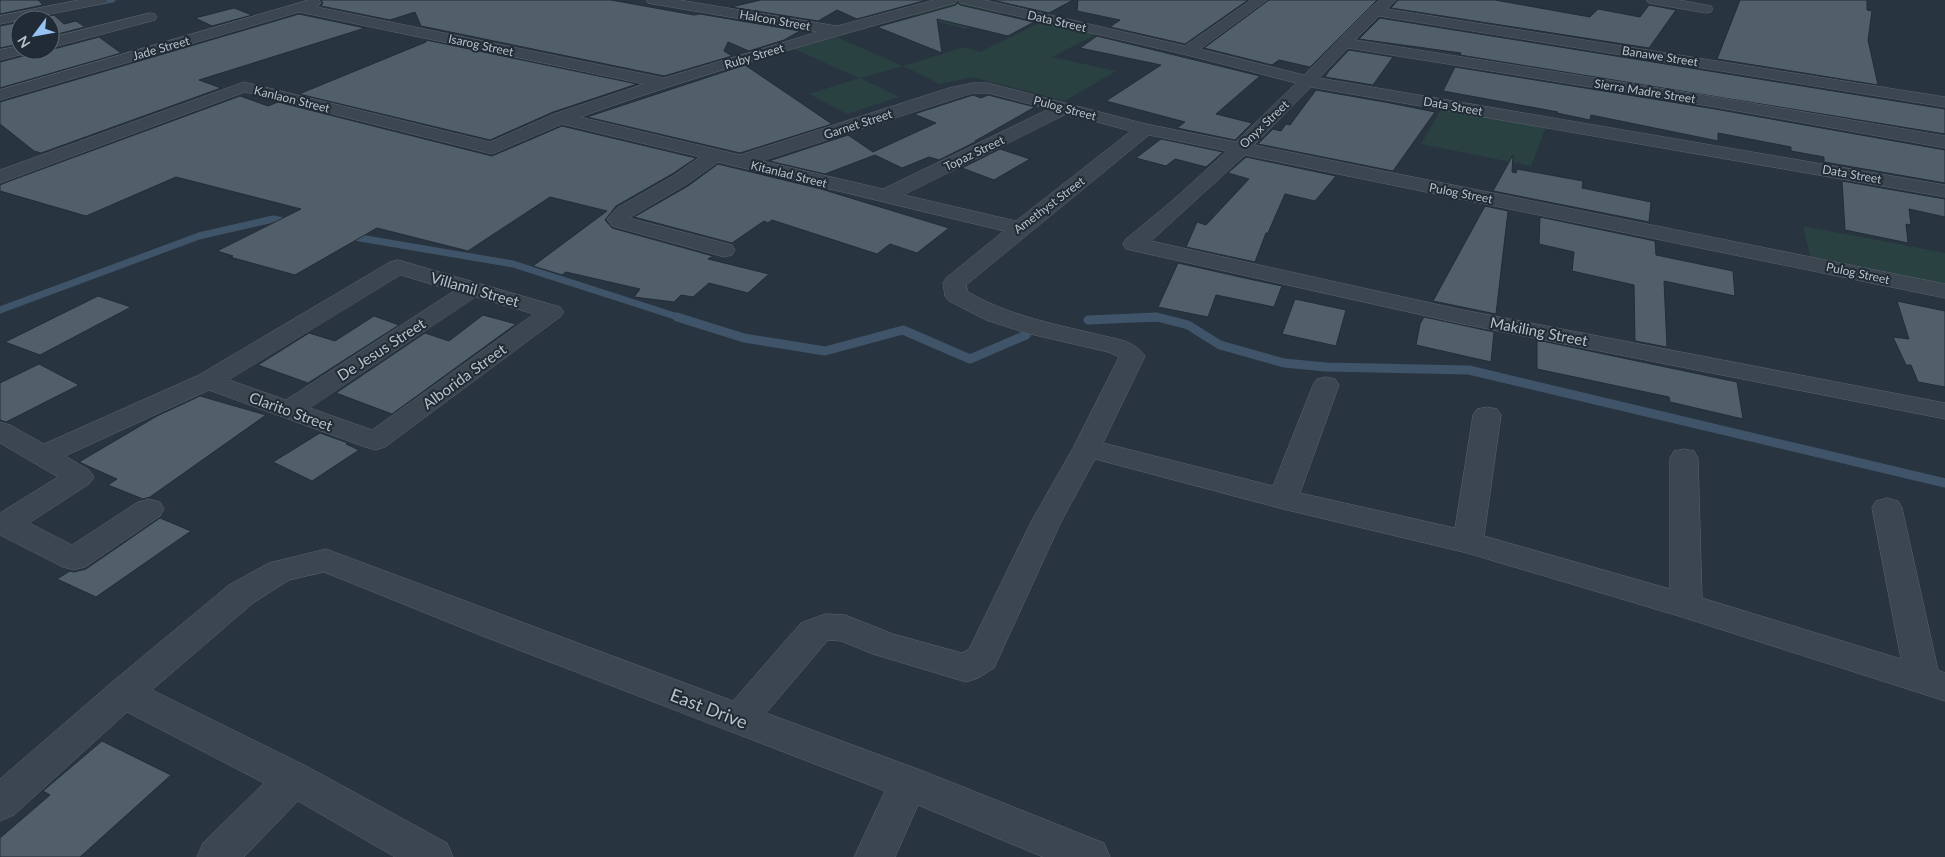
<svg xmlns="http://www.w3.org/2000/svg" width="1945" height="857" font-family="Lato,sans-serif">
	<rect width="100%" height="100%" fill="#283440"/>
	<!-- green -->
	<g fill="#2a4141">
		<polygon points="952,3 962,3 1004,12 965,29 911,14"/>
		<polygon points="1041,22 1097,34 1052,57 1116,71 1065,101 972,77 940,84 903,66 860,78 899,97 847,114 809,94 859,78 794,49 837,37 903,66 964,47 980,52"/>
		<polygon points="1442,108 1546,127 1531,166 1421,144"/>
		<polygon points="1803,226 1945,253 1945,284 1810,256"/>
	</g>
	<g fill="none" stroke-linecap="round" stroke-linejoin="round">
		<!-- stream-far2 -->
		<polyline stroke="#3f5468" stroke-width="5" points="96,3 113,0"/>
		<!-- stream-far1 -->
		<g stroke="#3f5468" stroke-width="7">
			<polyline points="348,236 513,264 681,318"/>
			<polyline points="0,310 199,236 273,219 289,222"/>
			<polyline points="1136,318 1160,318"/>
		</g>
		<!-- stream -->
		<g stroke="#3f5468" stroke-width="9">
			<polyline points="677,317 744,338 825,351 903,330 970,359 1026,335"/>
			<polyline points="1088,320 1157,317 1188,325 1220,345 1284,363 1326,367 1469,370 1945,483"/>
		</g>
	</g>
	<!-- building -->
	<g fill="#515f6b" stroke="#232d37">
		<polygon points="0,0 38,0 43,5 0,14"/>
		<polygon points="321,0 611,0 694,15 700,14 800,31 784,40 749,51 728,42 724,51 732,56 664,76 421,26 415,12 390,20 321,6 323,3"/>
		<polygon points="761,0 927,0 857,19 837,10 818,21 731,7"/>
		<polygon points="992,0 1073,0 1049,13"/>
		<polygon points="1078,0 1248,0 1185,44 1110,27 1120,20 1077,11"/>
		<polygon points="1269,0 1377,0 1310,67 1279,60 1272,65 1204,48"/>
		<polygon points="1398,0 1495,0 1590,17 1598,9 1640,17 1649,5 1676,10 1649,48 1391,8"/>
		<polygon points="1740,0 1867,0 1867,10 1872,11 1868,40 1878,85 1717,59"/>
		<polygon points="958,3 960,5 1034,22 1008,36 937,19 942,53 877,27 956,5"/>
		<polygon points="234,8 252,15 212,26 195,18"/>
		<polygon points="299,14 365,28 199,80 221,88 41,153 34,151 0,124 0,102"/>
		<polygon points="54,15 64,24 76,21 85,27 50,36 50,20 30,20"/>
		<polygon points="1380,18 1945,109 1945,134 1460,55 1461,53 1359,39"/>
		<polygon points="20,22 20,44 0,48 0,26"/>
		<polygon points="1097,36 1260,76 1216,114 1252,123 1235,140 1177,128 1185,122 1106,101 1161,65 1080,48"/>
		<polygon points="99,37 121,53 0,88 0,62 27,55 31,50 50,50"/>
		<polygon points="426,40 637,84 553,112 490,140 299,94 426,42"/>
		<polygon points="1349,50 1393,57 1373,85 1325,77 1329,71"/>
		<polygon points="745,65 832,124 740,153 587,117"/>
		<polygon points="1455,67 1715,109 1945,150 1945,183 1824,162 1824,157 1791,151 1791,147 1718,133 1718,141 1591,115 1590,120 1557,113 1558,112 1443,91"/>
		<polygon points="1316,90 1390,103 1435,112 1393,171 1258,144 1273,129 1281,131 1286,124 1290,125"/>
		<polygon points="973,95 981,98 988,95 1035,107 975,141 977,141 939,160 929,157 902,168 875,155 825,174 769,161 848,135 873,152 936,123 914,114"/>
		<polygon points="240,96 268,106 278,102 492,156 562,126 696,158 672,174 616,206 605,220 612,228 713,256 708,259 769,274 748,293 709,283 693,297 681,295 674,302 634,297 640,289 566,272 562,275 533,266 607,211 550,197 468,251 377,228 295,275 230,257 233,256 217,251 301,209 176,177 86,216 0,191 0,185 7,182"/>
		<polygon points="1161,139 1223,152 1206,167 1175,159 1166,166 1136,158"/>
		<polygon points="1000,149 1030,159 994,180 962,168"/>
		<polygon points="1513,155 1512,172 1516,173 1517,169 1583,181 1582,188 1651,202 1649,222 1493,191"/>
		<polygon points="1246,157 1336,176 1315,201 1285,194 1268,233 1266,233 1255,262 1186,247 1197,222 1206,225 1249,179 1228,173"/>
		<polygon points="718,164 821,189 949,228 917,253 890,244 877,254 772,220 768,223 764,221 732,243 634,217 688,186"/>
		<polygon points="1842,181 1945,199 1945,217 1909,209 1911,225 1906,224 1908,243 1845,230"/>
		<polygon points="1485,206 1508,211 1496,314 1433,301"/>
		<polygon points="1540,217 1655,241 1656,255 1733,271 1735,296 1664,281 1667,347 1635,341 1634,285 1572,271 1574,252 1539,244"/>
		<polygon points="1178,263 1249,279 1282,286 1274,307 1216,295 1208,317 1158,307"/>
		<polygon points="98,296 131,307 40,355 5,342"/>
		<polygon points="1295,299 1346,310 1336,346 1282,334"/>
		<polygon points="1897,301 1945,311 1945,387 1918,382 1911,365 1906,365 1893,337 1909,339"/>
		<polygon points="483,315 516,324 392,414 336,393 425,333 449,341"/>
		<polygon points="374,316 399,325 308,383 258,365 309,333 335,341"/>
		<polygon points="1424,317 1494,332 1491,362 1416,345 1420,324"/>
		<polygon points="1537,340 1737,382 1743,419 1670,402 1669,397 1537,369"/>
		<polygon points="39,364 79,385 6,422 0,420 0,383"/>
		<polygon points="200,396 266,415 150,497 143,499 108,485 117,479 79,462 157,416"/>
		<polygon points="320,433 348,443 346,444 359,450 312,481 273,462"/>
		<polygon points="160,518 191,531 96,597 57,579 70,571 74,572 86,569"/>
		<polygon points="102,741 171,775 80,857 0,857 0,838 50,795 43,791"/>
	</g>
	<g fill="none" stroke-linecap="round" stroke-linejoin="round">
		<defs>
			<g id="minor">
				<polygon points="79,0 108,0 106,3 101,4 0,24 0,16"/>
				<path d="M309 0H319L321 3 317 7 664 78 818 32 653 4 648 3 646 0H679L837 26 934 0H957L955 3C829 38 703 73 580 117L740 155 949 88 973 83H988L1146 124 1236 142 1296 83 1187 55 965 4 960 3 958 0H984L1185 46 1251 0H1267L1200 49 1304 75 1370 8 1380 0H1396L1387 9 1945 97V107L1379 16 1355 40 1715 97 1945 136V148L1715 107 1348 48 1319 78 1945 185V197L1311 87 1254 145 1945 284V298L1245 155 1151 241 1458 309 1945 403V419L1458 323 1126 249 1123 244 1126 239 1172 201 1227 151 1149 135 966 285 968 292C1017 320 1071 327 1125 341 1134 345 1139 348 1145 356L1103 443 1273 486 1313 385 1317 379 1326 377 1335 379 1339 385 1300 493 1455 528 1473 415 1477 409 1487 407 1497 409 1501 415 1484 536 1670 589V458L1674 451 1684 449 1694 451 1698 458 1702 598 1901 659 1872 508 1876 501 1887 498 1898 501 1902 508 1938 670 1945 673V701L1682 617 1467 553 1283 509 1095 459 1061 522 994 668 978 678 966 682 873 654 841 641 828 640 766 713 923 771 1104 843 1110 857H1043L918 805 895 857H854L885 791 480 635 324 572 289 580 253 603 152 690 308 767 447 843 453 857H395L298 801 244 857H197L203 843 264 783 127 712 14 815 0 821V779L111 683 229 585 269 563 326 549 733 701 801 623 825 614 845 615 893 634 962 653 969 649 1031 522 1073 448 1119 357 1108 352 1026 333 986 320 949 301 945 296 943 283 946 278 1004 231 718 162 687 184 629 218 732 245 735 250 732 255 724 257 612 226 607 219 617 208 673 176 700 157 562 124 492 154 245 92 0 183V170L244 82 490 142 554 114 644 84 299 12 0 100V90ZM973 93H988L1049 109 883 189 762 161ZM1067 114 1131 131 1016 221 904 195Z"/>
				<polygon points="1647,0 1679,0 1711,6 1713,9 1711,12 1706,13 1654,4 1649,3"/>
				<polygon points="150,13 155,14 157,17 155,20 50,48 50,38"/>
				<polygon points="20,46 20,50 29,50 27,53 0,60 0,50"/>
				<path d="M398 260 560 307 564 312 560 317 385 447 375 450 365 447 209 390 65 456 89 470 94 477 89 484 29 523 72 545 138 502 149 499 160 502 164 509 160 516 85 567 74 570 63 567 0 535V513L58 477 0 443V422L10 425 44 444 199 375 390 262ZM401 275 454 291 286 400 229 380ZM476 297 534 314 372 430 310 408Z"/>
			</g>
		</defs>
		<!-- minor casing -->
		<use href="#minor" stroke="#5a646d" stroke-width="1"/>
		<!-- minor -->
		<use href="#minor" fill="#3c4650" fill-rule="evenodd"/>
	</g>
	<g text-anchor="middle" dominant-baseline="central" stroke-width="4" stroke-linejoin="round" paint-order="stroke">
		<!-- far-street labels -->
		<g font-size="12" fill="#b8c1ca" stroke="#202b35">
			<text transform="translate(775 20) rotate(10)">Halcon Street</text>
			<text transform="translate(1057 21) rotate(13)">Data Street</text>
			<text transform="translate(481 45) rotate(12)">Isarog Street</text>
			<text transform="translate(161 48) rotate(-16)">Jade Street</text>
			<text transform="translate(754 56) rotate(-17)">Ruby Street</text>
			<text transform="translate(1660 56) rotate(9)">Banawe Street</text>
			<text transform="translate(1645 91) rotate(9)">Sierra Madre Street</text>
			<text transform="translate(292 99) rotate(14)">Kanlaon Street</text>
			<text transform="translate(1453 106) rotate(10)">Data Street</text>
			<text transform="translate(1065 108) rotate(15)">Pulog Street</text>
			<text transform="translate(858 124) rotate(-18)">Garnet Street</text>
			<text transform="translate(1264 124) rotate(-44)">Onyx Street</text>
			<text transform="translate(974 153) rotate(-26)">Topaz Street</text>
			<text transform="translate(789 174) rotate(14)">Kitanlad Street</text>
			<text transform="translate(1852 174) rotate(10)">Data Street</text>
			<text transform="translate(1461 193) rotate(11)">Pulog Street</text>
			<text transform="translate(1049 205) rotate(-37)">Amethyst Street</text>
			<text transform="translate(1858 273) rotate(12)">Pulog Street</text>
		</g>
		<!-- street labels -->
		<g font-size="15" fill="#b8c1ca" stroke="#202b35">
			<text transform="translate(475 289) rotate(16)">Villamil Street</text>
			<text transform="translate(1539 331) rotate(11)">Makiling Street</text>
			<text transform="translate(381 349) rotate(-33)">De Jesus Street</text>
			<text transform="translate(464 376) rotate(-36)">Alborida Street</text>
			<text transform="translate(291 411) rotate(20)">Clarito Street</text>
		</g>
		<!-- near-street labels -->
		<g font-size="18" fill="#b8c1ca" stroke="#202b35">
			<text transform="translate(709 708) rotate(21)">East Drive</text>
		</g>
	</g>
	<!-- north arrow -->
	<g transform="translate(35 35) rotate(238)"><circle r="24" fill="#202b35" stroke="#5d6771"/>
	<path d="M0-4L9 19L0 12L-9 19Z" fill="#96c2f2"/>
	<text y="-8" font-size="14" font-weight="bold" text-anchor="middle" fill="#b8c1ca">N</text>
	</g>
</svg>
